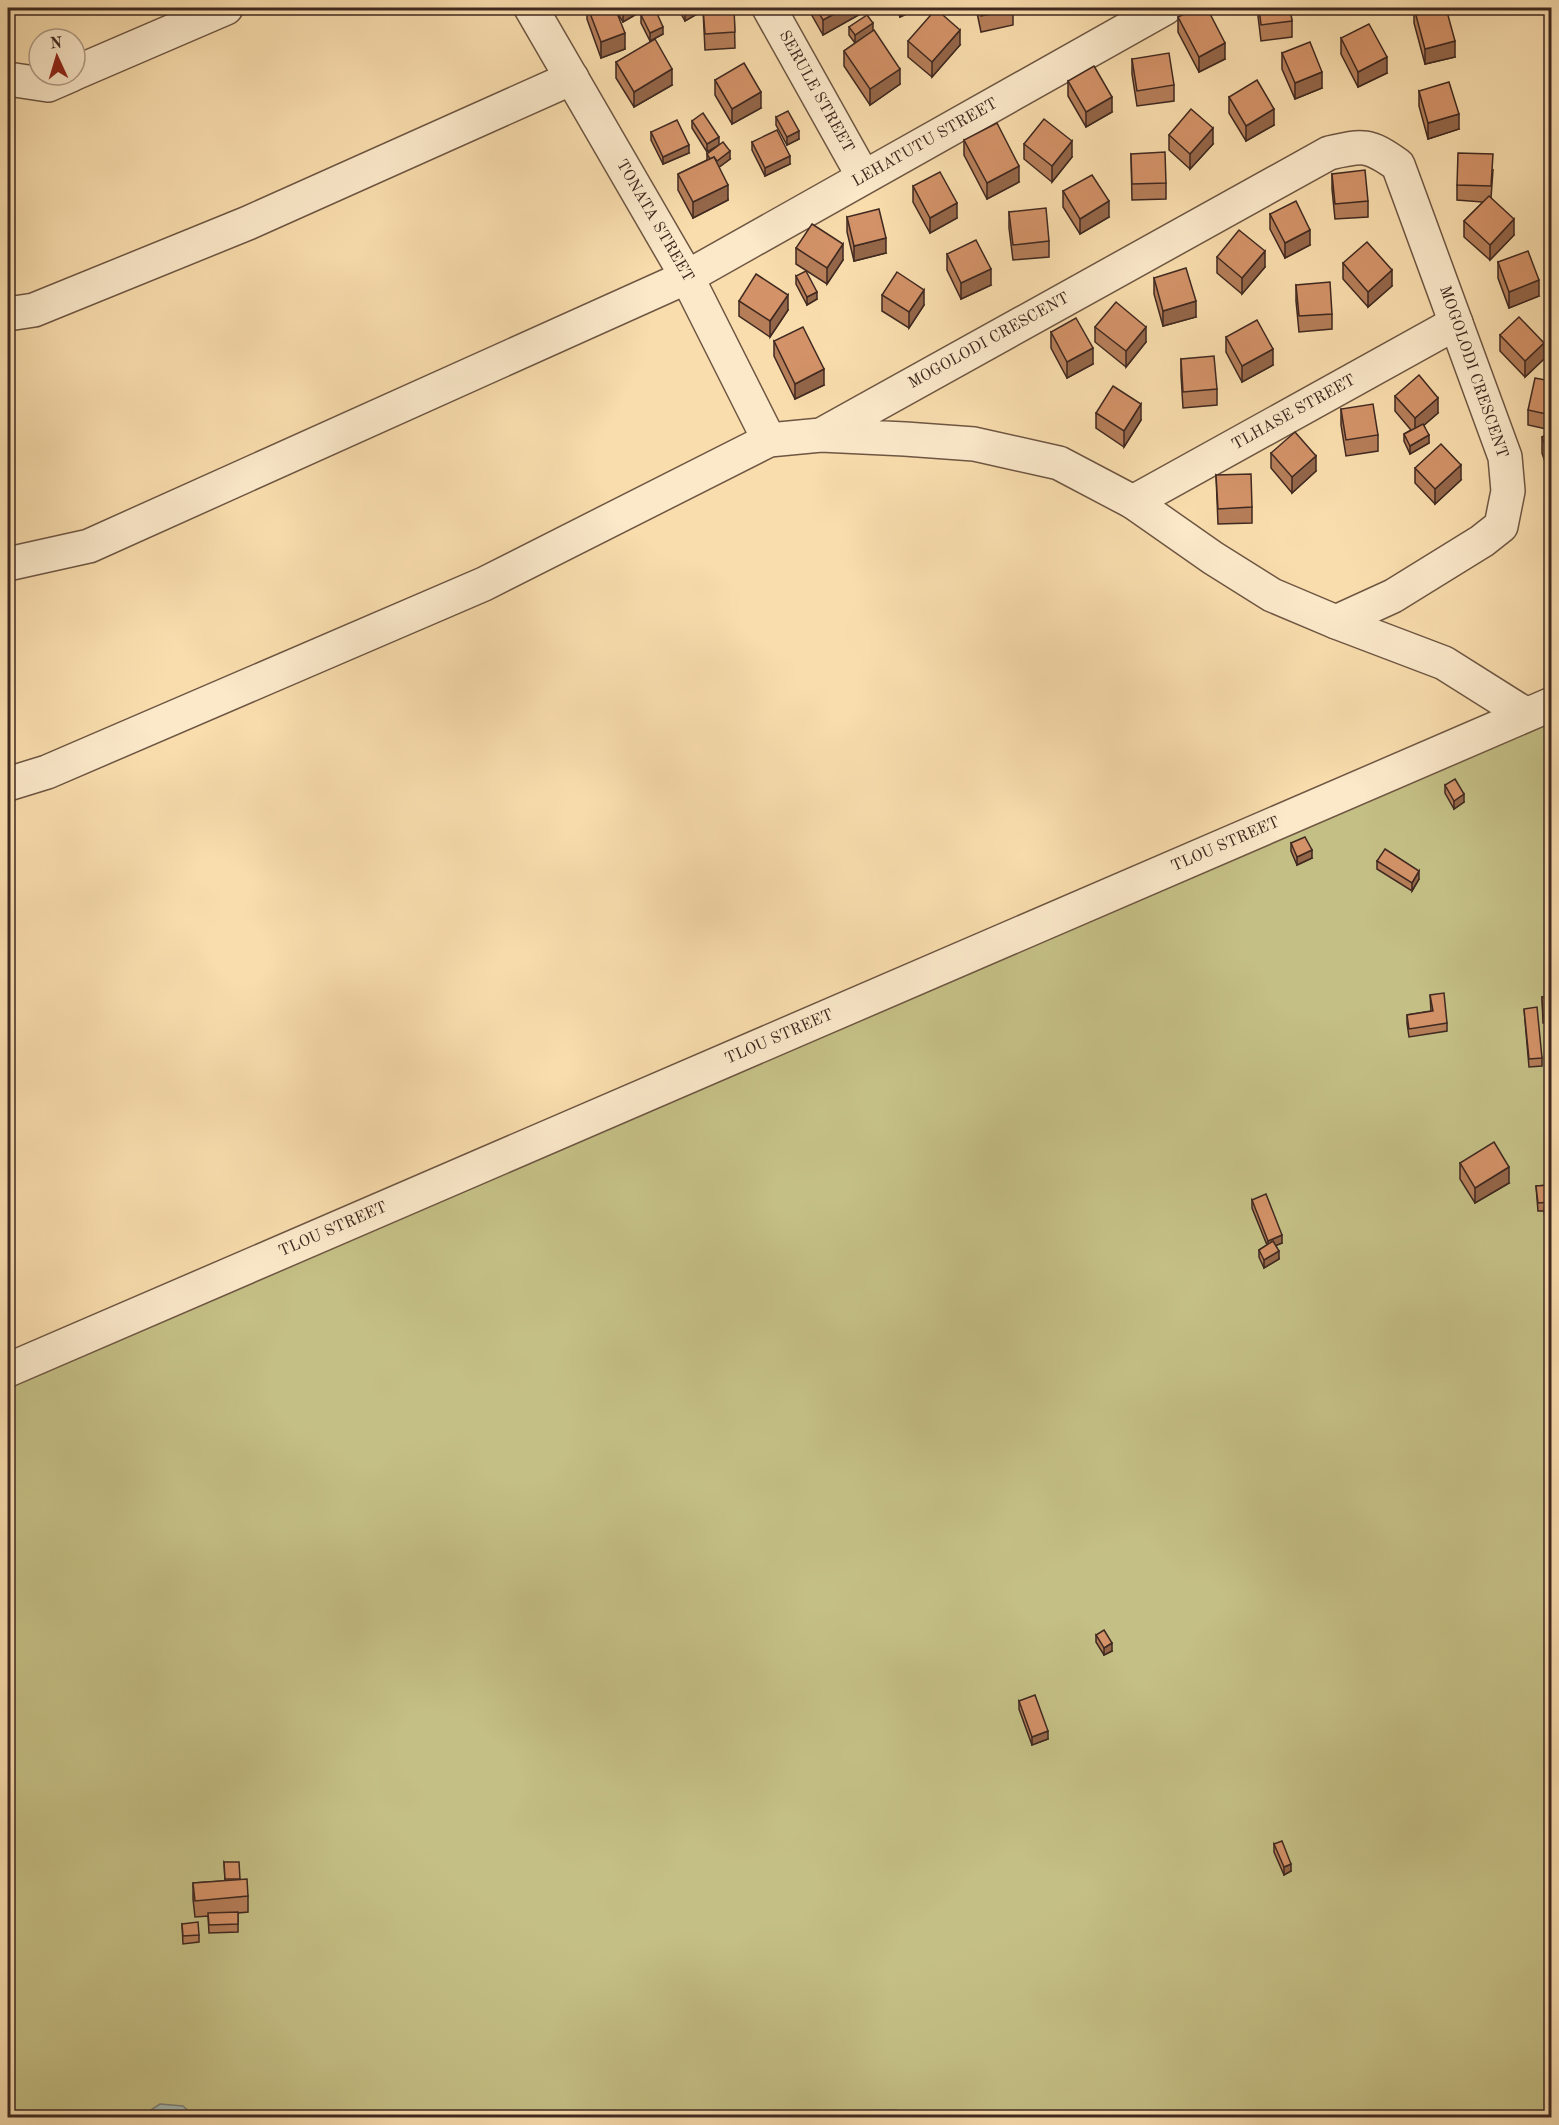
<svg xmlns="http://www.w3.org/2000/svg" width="1559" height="2125" font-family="'Old Standard TT',serif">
	<rect width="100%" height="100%" fill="#f9ddad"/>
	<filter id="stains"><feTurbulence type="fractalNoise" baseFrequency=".00333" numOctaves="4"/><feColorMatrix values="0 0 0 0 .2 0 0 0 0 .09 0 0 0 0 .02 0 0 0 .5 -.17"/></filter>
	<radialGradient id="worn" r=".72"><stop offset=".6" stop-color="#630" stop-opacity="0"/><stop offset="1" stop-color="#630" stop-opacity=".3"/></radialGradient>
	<!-- green -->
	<polygon fill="#c4bf85" stroke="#827452" stroke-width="1.5" points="1551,722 1551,2117 8,2117 8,1381"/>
	<!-- water -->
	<g fill="#a2bab5" stroke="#7a8079" stroke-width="1.5">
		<polygon points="160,2104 183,2106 195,2117 140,2117"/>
		<polygon points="896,2110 915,2117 837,2117 841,2111"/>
	</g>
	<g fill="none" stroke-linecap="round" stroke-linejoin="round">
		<defs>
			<g id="minor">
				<path id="s1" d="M531 8 687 277 769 440"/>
				<path id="s2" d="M769 8 863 176"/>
				<polyline points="75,73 226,8"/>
				<polyline points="8,79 48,85 71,75"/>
				<polyline points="8,314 34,310 248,223 572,78"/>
				<path id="s3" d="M1133 502 1456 323"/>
				<path id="s4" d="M8 564 89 546 687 277 1165 8"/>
				<polyline points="1336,622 1444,663 1525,714"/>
				<path d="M8 784 47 772 484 584 769 440 821 435 905 439 974 444 1059 463 1133 502 1213 558 1272 595 1336 622 1393 596 1482 541 1501 526 1508 491 1505 457 1398 165C1368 144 1364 145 1329 153L821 435"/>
				<path id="s5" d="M8 1370 1552 704"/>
			</g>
		</defs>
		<!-- minor casing -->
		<use href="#minor" stroke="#6e5643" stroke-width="36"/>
		<!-- minor -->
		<use href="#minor" stroke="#fbe9ca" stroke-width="33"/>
	</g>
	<!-- wall -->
	<g fill="#b57e59" stroke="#3f2920" stroke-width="1.5">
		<polygon points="587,8 640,8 640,12 623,22 616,11 625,49 601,58 587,19"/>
		<polygon points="680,8 734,8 735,48 705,50 703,10 685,21 680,12"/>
		<polygon points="810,8 862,8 862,13 823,35 810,12"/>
		<polygon points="896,8 919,8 900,17"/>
		<polygon points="976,8 1013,8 1013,25 981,32"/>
		<polygon points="1257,8 1290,8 1292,21 1292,37 1261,41"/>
		<polygon points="1414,8 1455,57 1425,64 1414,23"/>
		<polygon points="641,15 663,34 650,41 641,23"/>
		<polygon points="1178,17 1225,59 1199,72 1178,32"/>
		<polygon points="849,27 873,31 900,84 870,105 844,66 844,51 855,43 849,35"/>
		<polygon points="1341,38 1387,73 1358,87 1341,54"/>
		<polygon points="908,41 960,45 932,77 908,57"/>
		<polygon points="1282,53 1322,88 1295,99 1282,69"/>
		<polygon points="1132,59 1174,85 1174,101 1137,106 1132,74"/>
		<polygon points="616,62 672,85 634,107 616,78"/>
		<polygon points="715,80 761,108 732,124 715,95"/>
		<polygon points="1068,81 1112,112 1086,127 1068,96"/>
		<polygon points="1419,91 1459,129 1428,139 1419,106"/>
		<polygon points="1229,97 1274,125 1246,141 1229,113"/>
		<polygon points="776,117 799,139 787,145 776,125"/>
		<polygon points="692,121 719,145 707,152 692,128"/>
		<polygon points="651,132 689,153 663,164 651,140"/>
		<polygon points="1169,135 1213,144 1190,169 1169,150"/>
		<polygon points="964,140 1019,182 987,199 964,155"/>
		<polygon points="752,142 790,164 765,176 752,150"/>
		<polygon points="1024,144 1072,157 1052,182 1024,159"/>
		<polygon points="707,154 730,159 719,167 728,200 693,218 678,190 678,174 707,160"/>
		<polygon points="1131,154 1166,183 1166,199 1132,200"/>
		<polygon points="1493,170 1491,198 1514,235 1490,260 1464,237 1464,221 1483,202 1457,200 1457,185"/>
		<polygon points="1332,174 1368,201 1368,217 1335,219 1332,189"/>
		<polygon points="913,186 957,218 930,233 913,202"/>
		<polygon points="1063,191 1109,217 1080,234 1063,207"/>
		<polygon points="1009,212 1049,241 1049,257 1013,260 1009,228"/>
		<polygon points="1270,214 1310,245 1285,258 1270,229"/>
		<polygon points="847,217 886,253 854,261 847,232"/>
		<polygon points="796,248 843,260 827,284 796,264"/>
		<polygon points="947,254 991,285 961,299 947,270"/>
		<polygon points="1217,257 1265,267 1242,294 1217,273"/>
		<polygon points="1498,262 1539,296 1509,308 1498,278"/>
		<polygon points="1343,263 1392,286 1368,307 1343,279"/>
		<polygon points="796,276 817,299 807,305 796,284"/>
		<polygon points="1154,278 1196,317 1163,326 1154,294"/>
		<polygon points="1296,285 1332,314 1332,329 1299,332 1296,301"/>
		<polygon points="882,295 924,305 909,328 882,311"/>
		<polygon points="739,301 788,310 770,337 739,316"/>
		<polygon points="1095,327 1146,342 1126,367 1095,342"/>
		<polygon points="1051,332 1093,364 1067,378 1051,348"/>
		<polygon points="1500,335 1544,359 1525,377 1500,351"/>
		<polygon points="1226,337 1273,365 1242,382 1226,352"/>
		<polygon points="774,341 824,385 795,399 774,356"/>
		<polygon points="1181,359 1217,389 1217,405 1183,408 1181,375"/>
		<polygon points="1551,381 1551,430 1528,425 1528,410"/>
		<polygon points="1395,396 1438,413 1424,425 1429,443 1410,454 1404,441 1404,434 1411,430 1395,411"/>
		<polygon points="1341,409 1378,435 1378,451 1346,456 1341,425"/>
		<polygon points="1096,413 1141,420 1124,447 1096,428"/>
		<polygon points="1551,433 1551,479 1542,453 1542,437"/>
		<polygon points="1271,453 1316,471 1292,493 1271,468"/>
		<polygon points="1415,468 1461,480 1435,504 1415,483"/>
		<polygon points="1216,475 1252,507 1252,523 1218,524"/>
		<polygon points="1445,785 1464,802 1454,809 1445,793"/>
		<polygon points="1291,843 1312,858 1297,865 1291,851"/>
		<polygon points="1377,861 1419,879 1412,891 1377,869"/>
		<polygon points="1430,995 1447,1023 1447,1031 1409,1037 1407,1023 1407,1015 1431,1011"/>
		<polygon points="1551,996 1551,1023 1543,1023 1542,997"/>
		<polygon points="1524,1009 1542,1058 1542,1066 1529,1067"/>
		<polygon points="1460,1163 1509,1183 1475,1203 1460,1179"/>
		<polygon points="1550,1185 1551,1239 1548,1240 1544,1211 1538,1211 1536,1186"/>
		<polygon points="1252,1200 1282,1243 1276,1245 1279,1259 1264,1268 1259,1257 1259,1250 1267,1245 1252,1208"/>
		<polygon points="1096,1635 1112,1651 1104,1655 1096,1642"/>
		<polygon points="1019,1701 1048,1739 1032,1745 1019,1709"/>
		<polygon points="1274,1844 1291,1871 1284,1875 1274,1852"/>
		<polygon points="224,1862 240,1879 248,1896 248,1912 238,1913 238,1932 209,1933 208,1916 195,1917 193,1899 193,1883 225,1881"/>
		<polygon points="182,1924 199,1935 199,1942 183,1944"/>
	</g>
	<!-- shaded-wall -->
	<g fill="#946649" stroke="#3f2920" stroke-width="1.5">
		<polygon points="634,8 640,8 640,12 623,22 623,14"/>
		<polygon points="694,8 708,8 685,21 685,13"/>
		<polygon points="845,8 862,8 862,13 823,35 823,20"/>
		<polygon points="903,8 919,8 900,17 900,9"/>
		<polygon points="873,23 873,31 855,43 855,35"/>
		<polygon points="663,27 663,34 650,41 650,33"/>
		<polygon points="960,30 960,45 932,77 932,62"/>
		<polygon points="625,33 625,49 601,58 601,42"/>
		<polygon points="1455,41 1455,57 1425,64 1425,49"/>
		<polygon points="1225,43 1225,59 1199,72 1199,57"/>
		<polygon points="1387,57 1387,73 1358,87 1358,72"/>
		<polygon points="672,69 672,85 634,107 634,92"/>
		<polygon points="900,69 900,84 870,105 870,89"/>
		<polygon points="1322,72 1322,88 1295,99 1295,83"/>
		<polygon points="761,92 761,108 732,124 732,109"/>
		<polygon points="1112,97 1112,112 1086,127 1086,112"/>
		<polygon points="1274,109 1274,125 1246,141 1246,126"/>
		<polygon points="1459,114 1459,129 1428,139 1428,123"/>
		<polygon points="1213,128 1213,144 1190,169 1190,154"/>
		<polygon points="799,131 799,139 787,145 787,137"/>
		<polygon points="719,137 719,145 707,152 707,144"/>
		<polygon points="1072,141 1072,157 1052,182 1052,166"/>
		<polygon points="689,145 689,153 663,164 663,157"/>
		<polygon points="730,151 730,159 714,171 714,163"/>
		<polygon points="790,156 790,164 765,176 765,168"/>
		<polygon points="1019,166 1019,182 987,199 987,183"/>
		<polygon points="728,185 728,200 693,218 693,202"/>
		<polygon points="1109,201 1109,217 1080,234 1080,219"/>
		<polygon points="957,203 957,218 930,233 930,218"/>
		<polygon points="1514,219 1514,235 1490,260 1490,245"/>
		<polygon points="1310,230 1310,245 1285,258 1285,243"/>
		<polygon points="886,238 886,253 854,261 854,246"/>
		<polygon points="843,244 843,260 827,284 827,268"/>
		<polygon points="1265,251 1265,267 1242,294 1242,278"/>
		<polygon points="991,269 991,285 961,299 961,283"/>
		<polygon points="1392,270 1392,286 1368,307 1368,292"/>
		<polygon points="1539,280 1539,296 1509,308 1509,292"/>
		<polygon points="924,290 924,305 909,328 909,312"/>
		<polygon points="817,292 817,299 807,305 807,297"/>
		<polygon points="788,295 788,310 770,337 770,321"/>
		<polygon points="1196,301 1196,317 1163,326 1163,311"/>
		<polygon points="1146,327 1146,342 1126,367 1126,351"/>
		<polygon points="1544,343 1544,359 1525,377 1525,361"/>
		<polygon points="1093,348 1093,364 1067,378 1067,362"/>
		<polygon points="1273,349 1273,365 1242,382 1242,366"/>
		<polygon points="824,369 824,385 795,399 795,384"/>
		<polygon points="1438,398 1438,413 1415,433 1415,418"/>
		<polygon points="1141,404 1141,420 1124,447 1124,431"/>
		<polygon points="1429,435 1429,443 1410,454 1410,446"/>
		<polygon points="1316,456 1316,471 1292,493 1292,477"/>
		<polygon points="1461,465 1461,480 1435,504 1435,489"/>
		<polygon points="1464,794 1464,802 1454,809 1454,801"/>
		<polygon points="1312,850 1312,858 1297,865 1297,857"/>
		<polygon points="1419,871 1419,879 1412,891 1412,883"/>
		<polygon points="1509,1167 1509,1183 1475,1203 1475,1188"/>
		<polygon points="1282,1235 1282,1243 1268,1249 1268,1241"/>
		<polygon points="1279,1251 1279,1259 1264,1268 1264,1260"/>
		<polygon points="1112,1643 1112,1651 1104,1655 1104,1648"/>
		<polygon points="1048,1731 1048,1739 1032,1745 1032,1737"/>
		<polygon points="1291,1864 1291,1871 1284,1875 1284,1867"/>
	</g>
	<!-- building -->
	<g fill="#d39268" stroke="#3f2920" stroke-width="1.5">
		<polygon points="588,8 615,8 625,33 601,42"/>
		<polygon points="619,8 634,8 623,14"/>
		<polygon points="682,8 694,8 685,13"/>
		<polygon points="703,8 734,8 735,32 705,34"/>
		<polygon points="816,8 845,8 823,20"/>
		<polygon points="979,8 1013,8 1013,10 981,16"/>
		<polygon points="1196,8 1207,8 1225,43 1199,57 1178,17"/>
		<polygon points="1259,8 1290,8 1292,21 1261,25"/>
		<polygon points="1414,8 1446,8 1455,41 1425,49"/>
		<polygon points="655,9 663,27 650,33 641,15"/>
		<polygon points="936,9 960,30 932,62 908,41"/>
		<polygon points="867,15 873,23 855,35 849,27"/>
		<polygon points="1369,24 1387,57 1358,72 1341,38"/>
		<polygon points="874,30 900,69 870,89 844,51"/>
		<polygon points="655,39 672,69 634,92 616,62"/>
		<polygon points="1310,42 1322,72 1295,83 1282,53"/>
		<polygon points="1169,53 1174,85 1137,91 1132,59"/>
		<polygon points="744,63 761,92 732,109 715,80"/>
		<polygon points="1094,66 1112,97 1086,112 1068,81"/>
		<polygon points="1257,80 1274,109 1246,126 1229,97"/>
		<polygon points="1449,82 1459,114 1428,123 1419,91"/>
		<polygon points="1191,109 1213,128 1190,154 1169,135"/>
		<polygon points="788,111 799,131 787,137 776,117"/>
		<polygon points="703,113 719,137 707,144 692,121"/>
		<polygon points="1044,119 1072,141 1052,166 1024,144"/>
		<polygon points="677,120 689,145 663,157 651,132"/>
		<polygon points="997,123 1019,166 987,183 964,140"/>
		<polygon points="777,130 790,156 765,168 752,142"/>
		<polygon points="723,142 730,151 717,161 714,157 710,159 707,154"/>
		<polygon points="1165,152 1166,183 1132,184 1131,154"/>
		<polygon points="1458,153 1493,154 1491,186 1457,185"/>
		<polygon points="714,157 728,185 693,202 678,174"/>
		<polygon points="1365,170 1368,201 1335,204 1332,174"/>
		<polygon points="940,172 957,203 930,218 913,186"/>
		<polygon points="1092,175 1109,201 1080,219 1063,191"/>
		<polygon points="1489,196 1514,219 1490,245 1464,221"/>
		<polygon points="1296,201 1310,230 1285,243 1270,214"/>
		<polygon points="1046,208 1049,241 1013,245 1009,212"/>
		<polygon points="879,209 886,238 854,246 847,217"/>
		<polygon points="812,224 843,244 827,268 796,248"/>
		<polygon points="1239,230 1265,251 1242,278 1217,257"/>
		<polygon points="976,240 991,269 961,283 947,254"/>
		<polygon points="1367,242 1392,270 1368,292 1343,263"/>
		<polygon points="1528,251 1539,280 1509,292 1498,262"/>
		<polygon points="1186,268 1196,301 1163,311 1154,278"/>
		<polygon points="806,271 817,292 807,297 796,276"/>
		<polygon points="897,272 924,290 909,312 882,295"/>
		<polygon points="756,274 788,295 770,321 739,301"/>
		<polygon points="1330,282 1332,314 1299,316 1296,285"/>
		<polygon points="1116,302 1146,327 1126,351 1095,327"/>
		<polygon points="1519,317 1544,343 1525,361 1500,335"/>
		<polygon points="1076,318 1093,348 1067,362 1051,332"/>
		<polygon points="1257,320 1273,349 1242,366 1226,337"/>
		<polygon points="803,327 824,369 795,384 774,341"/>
		<polygon points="1214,356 1217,389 1183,392 1181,359"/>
		<polygon points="1419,375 1438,398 1415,418 1395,396"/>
		<polygon points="1535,378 1551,381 1551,415 1528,410"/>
		<polygon points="1113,386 1141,404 1124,431 1096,413"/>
		<polygon points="1373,404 1378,435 1346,440 1341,409"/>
		<polygon points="1423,424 1429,435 1410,446 1404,434"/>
		<polygon points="1295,432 1316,456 1292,477 1271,453"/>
		<polygon points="1551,433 1551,463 1542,437"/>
		<polygon points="1441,444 1461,465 1435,489 1415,468"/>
		<polygon points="1251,474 1252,507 1218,509 1216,475"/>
		<polygon points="1455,779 1464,794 1454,801 1445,785"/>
		<polygon points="1305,837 1312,850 1297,857 1291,843"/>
		<polygon points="1385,849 1419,871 1412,883 1377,861"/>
		<polygon points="1444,993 1447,1023 1409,1029 1407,1015 1433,1011 1430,995"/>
		<polygon points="1551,996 1551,1015 1543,1016 1542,997"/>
		<polygon points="1537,1007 1542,1058 1529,1059 1524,1009"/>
		<polygon points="1494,1142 1509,1167 1475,1188 1460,1163"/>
		<polygon points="1550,1185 1551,1202 1538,1203 1536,1186"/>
		<polygon points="1266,1194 1282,1235 1268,1241 1252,1200"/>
		<polygon points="1551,1207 1551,1232 1548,1232 1544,1208"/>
		<polygon points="1273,1241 1279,1251 1264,1260 1259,1250"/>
		<polygon points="1104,1630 1112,1643 1104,1648 1096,1635"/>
		<polygon points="1035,1695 1048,1731 1032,1737 1019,1701"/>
		<polygon points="1282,1841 1291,1864 1284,1867 1274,1844"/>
		<polygon points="224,1862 239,1862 240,1879 225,1879"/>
		<polygon points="247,1879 248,1896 195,1901 193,1883"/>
		<polygon points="238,1912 238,1924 209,1925 208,1913"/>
		<polygon points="198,1922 199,1935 183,1936 182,1924"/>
	</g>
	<g text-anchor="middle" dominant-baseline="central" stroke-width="4.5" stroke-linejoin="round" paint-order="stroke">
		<!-- street labels -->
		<g font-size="16" fill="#3f2920" stroke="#fbe9ca">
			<text stroke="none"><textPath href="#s2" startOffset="96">SERULE STREET</textPath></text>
			<text stroke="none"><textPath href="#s4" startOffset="1012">LEHATUTU STREET</textPath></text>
			<text stroke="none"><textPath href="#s1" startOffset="246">TONATA STREET</textPath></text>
			<text transform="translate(989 341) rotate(-29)">MOGOLODI CRESCENT</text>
			<text transform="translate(1473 372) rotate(71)">MOGOLODI CRESCENT</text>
			<text stroke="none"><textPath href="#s3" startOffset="184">TLHASE STREET</textPath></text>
			<text stroke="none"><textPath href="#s5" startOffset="1326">TLOU STREET</textPath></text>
			<text stroke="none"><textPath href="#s5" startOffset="840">TLOU STREET</textPath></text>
			<text stroke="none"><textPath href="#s5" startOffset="354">TLOU STREET</textPath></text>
		</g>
	</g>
	<!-- margin -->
	<rect width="1559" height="2125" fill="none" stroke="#f9ddad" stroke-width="30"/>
	<rect x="9" y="9" width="1541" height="2107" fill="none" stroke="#3f2920" stroke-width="3"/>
	<rect x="15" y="15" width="1529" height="2095" fill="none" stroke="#3f2920" stroke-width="1.5"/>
	<!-- north arrow -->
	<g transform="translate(57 57) rotate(356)"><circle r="28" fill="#fbe9ca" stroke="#b09c86" stroke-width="1.5"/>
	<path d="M0-4.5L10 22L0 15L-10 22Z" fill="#8f2418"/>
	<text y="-9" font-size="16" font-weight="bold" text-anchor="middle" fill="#3f2920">N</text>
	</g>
	<rect width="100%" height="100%" filter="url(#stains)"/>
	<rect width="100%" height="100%" fill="url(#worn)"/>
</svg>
